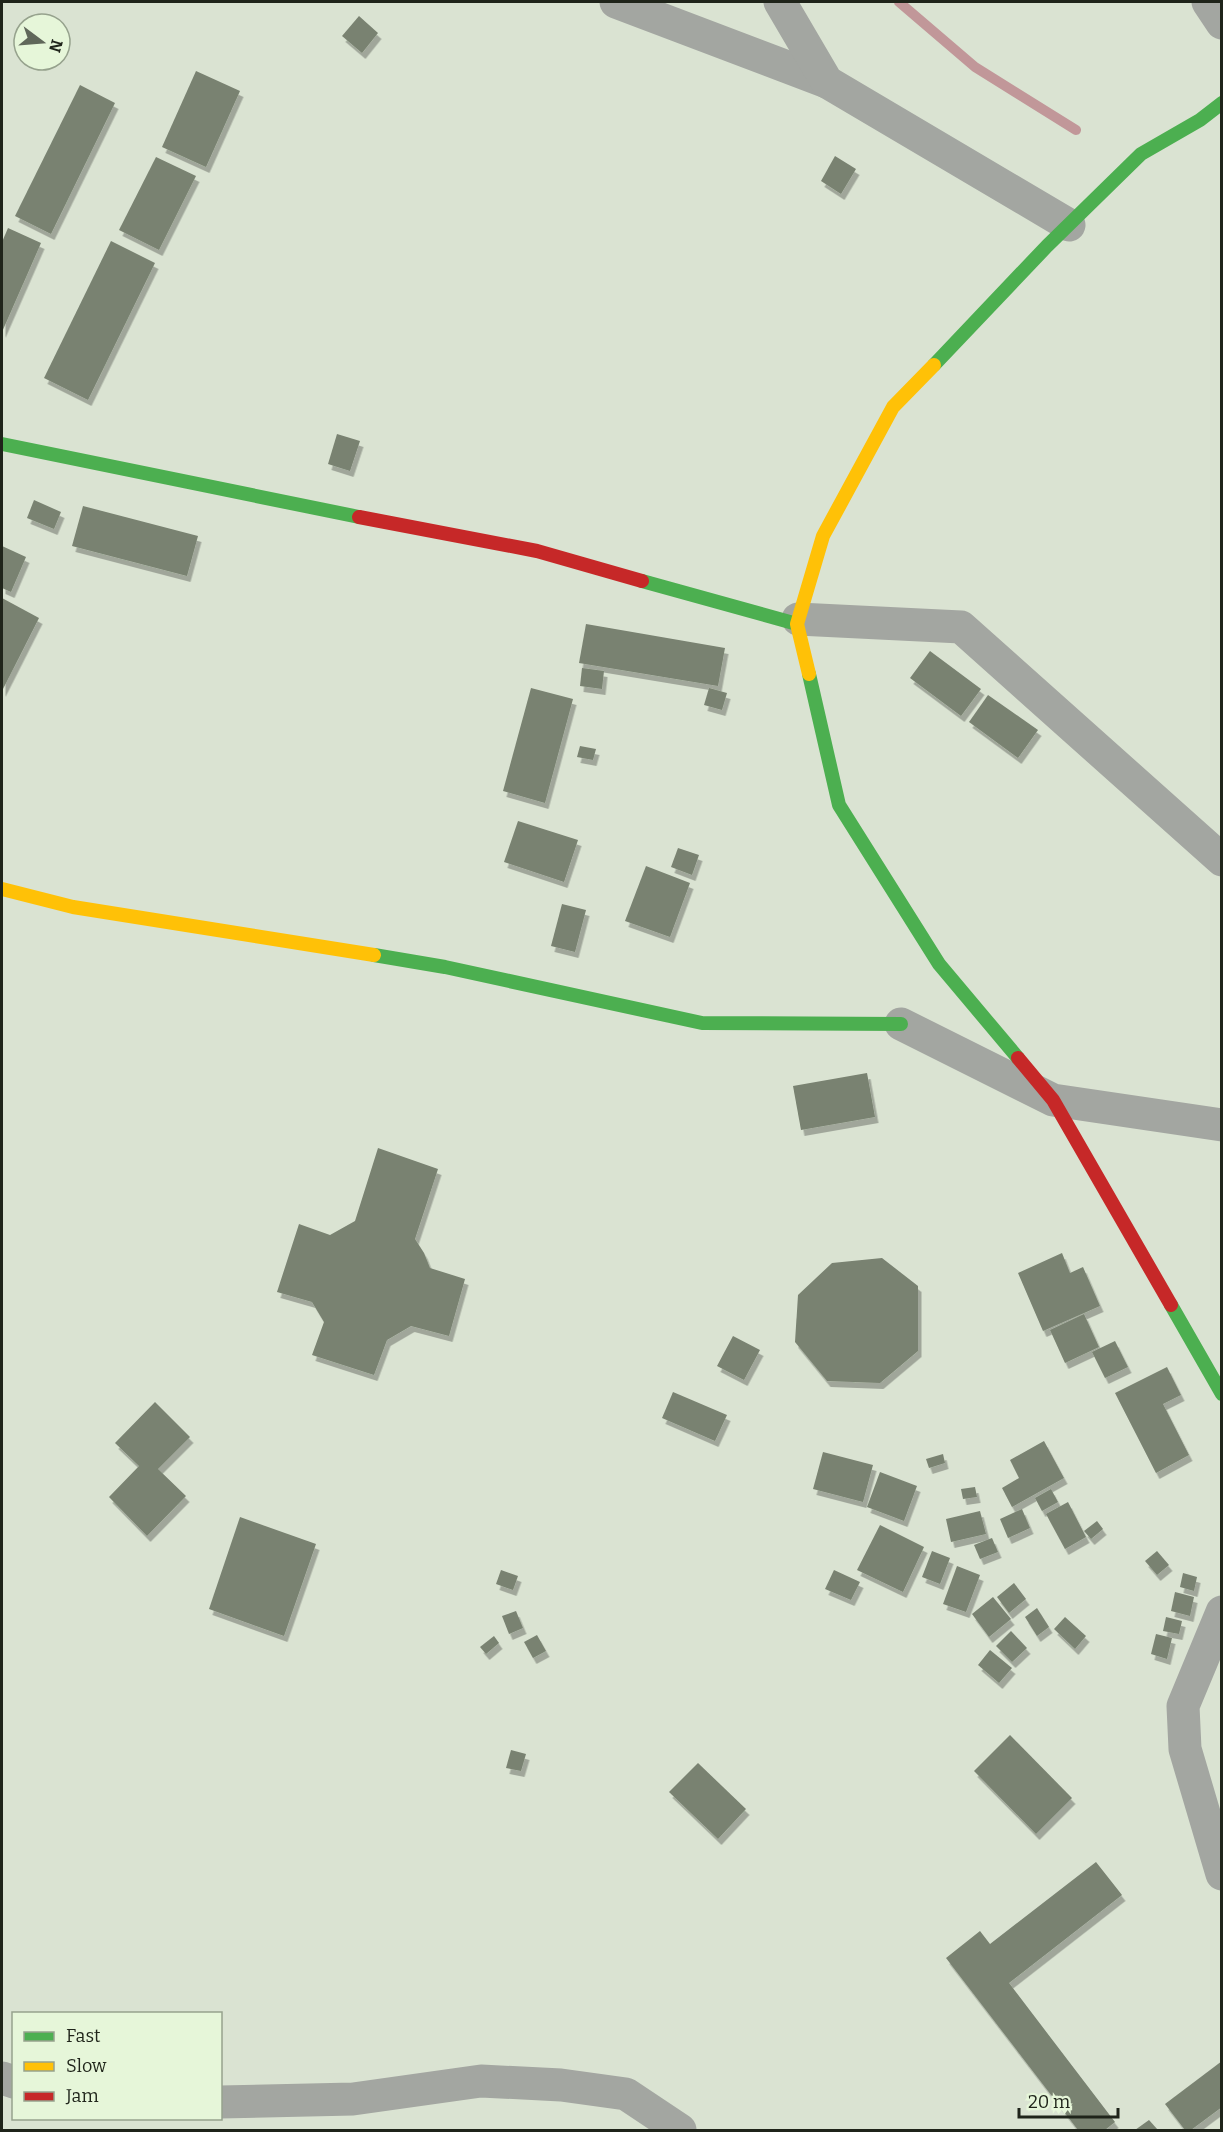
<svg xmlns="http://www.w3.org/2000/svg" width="1223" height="2132" font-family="Bitter,serif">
	<defs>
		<filter id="shadow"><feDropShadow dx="3.5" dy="6" stdDeviation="0" flood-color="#0004"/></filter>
	</defs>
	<rect width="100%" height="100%" fill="#dae3d2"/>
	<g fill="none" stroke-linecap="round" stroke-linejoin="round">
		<!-- stream -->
		<polyline stroke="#c19799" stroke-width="10" points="899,2 975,67 1076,130"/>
	</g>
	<!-- building -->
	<g fill="#798271" filter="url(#shadow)">
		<polygon points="359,16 378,33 362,53 342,36"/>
		<polygon points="196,71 240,91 206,167 162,147"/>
		<polygon points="80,85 115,103 51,234 15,216"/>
		<polygon points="835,156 856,169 841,194 821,181"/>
		<polygon points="156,157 196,176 159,250 119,230"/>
		<polygon points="8,228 41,243 2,332 2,242"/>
		<polygon points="111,241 155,263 88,400 44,378"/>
		<polygon points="337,434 360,441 350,471 328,464"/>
		<polygon points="34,500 61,512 54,529 27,518"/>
		<polygon points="83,506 198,536 187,576 72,546"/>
		<polygon points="2,546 26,557 11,592 2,588"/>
		<polygon points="2,598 39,618 2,691"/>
		<polygon points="586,624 725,648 718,686 579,663"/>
		<polygon points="930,651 981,689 961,716 910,678"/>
		<polygon points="582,668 604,671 602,689 580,686"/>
		<polygon points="531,688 573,699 545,803 503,791"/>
		<polygon points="709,688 727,693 722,710 704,705"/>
		<polygon points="988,695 1038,730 1018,758 969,722"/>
		<polygon points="580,746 596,749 593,760 577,757"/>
		<polygon points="518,821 578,840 564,882 504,862"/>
		<polygon points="678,848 699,855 692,875 671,867"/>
		<polygon points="646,866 690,883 670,937 625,921"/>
		<polygon points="562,904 586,910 575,952 551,946"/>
		<polygon points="867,1073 875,1117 801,1130 793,1086"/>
		<polygon points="378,1148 438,1169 415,1239 424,1253 430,1268 465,1279 449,1336 411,1326 387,1340 374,1375 312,1355 324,1322 312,1302 277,1292 299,1224 330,1235 355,1221"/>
		<polygon points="1062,1253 1070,1273 1083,1267 1100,1306 1043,1331 1018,1273"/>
		<polygon points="882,1258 918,1286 918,1351 880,1383 827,1381 795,1342 798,1295 832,1263"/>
		<polygon points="1084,1314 1099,1347 1065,1363 1050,1330"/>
		<polygon points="733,1336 760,1350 744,1380 717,1366"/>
		<polygon points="1115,1341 1128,1367 1105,1378 1092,1352"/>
		<polygon points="1167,1367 1181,1395 1163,1404 1189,1455 1156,1473 1115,1393"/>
		<polygon points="673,1392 727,1415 715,1441 662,1418"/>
		<polygon points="155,1402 190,1437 158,1469 186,1496 147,1536 109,1497 139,1466 115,1443"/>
		<polygon points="1044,1441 1064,1478 1012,1507 1002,1488 1019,1478 1010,1460"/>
		<polygon points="823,1452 873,1465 863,1502 813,1489"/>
		<polygon points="943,1454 945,1463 929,1468 926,1459"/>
		<polygon points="880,1472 917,1486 904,1521 867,1507"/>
		<polygon points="975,1487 977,1497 963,1499 961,1489"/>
		<polygon points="1051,1489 1058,1502 1042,1511 1035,1498"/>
		<polygon points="1068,1502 1086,1537 1065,1549 1046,1514"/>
		<polygon points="1022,1509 1030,1528 1008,1538 1000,1519"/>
		<polygon points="980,1511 986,1534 951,1542 946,1519"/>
		<polygon points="240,1517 316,1544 284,1636 209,1609"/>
		<polygon points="1097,1521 1103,1529 1091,1539 1084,1531"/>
		<polygon points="880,1525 924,1547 903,1592 857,1570"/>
		<polygon points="992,1538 998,1552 980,1559 974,1545"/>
		<polygon points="932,1551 950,1558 940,1584 922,1577"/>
		<polygon points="1157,1551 1169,1565 1157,1575 1145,1561"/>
		<polygon points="957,1566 980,1575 966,1612 943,1604"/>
		<polygon points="501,1570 518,1576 513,1590 496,1584"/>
		<polygon points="834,1570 860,1582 851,1600 825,1589"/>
		<polygon points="1183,1573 1197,1577 1194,1591 1180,1587"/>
		<polygon points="1014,1583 1026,1599 1009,1613 997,1597"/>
		<polygon points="1175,1592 1194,1597 1190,1616 1171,1611"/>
		<polygon points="993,1597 1011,1619 989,1637 972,1614"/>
		<polygon points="1037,1608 1049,1627 1037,1636 1025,1617"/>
		<polygon points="516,1611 523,1628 509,1634 502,1616"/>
		<polygon points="1065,1617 1086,1636 1075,1649 1054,1629"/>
		<polygon points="1166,1617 1182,1621 1179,1634 1163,1631"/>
		<polygon points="1011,1631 1027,1648 1012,1662 996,1646"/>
		<polygon points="1156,1634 1172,1638 1167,1659 1151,1654"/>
		<polygon points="537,1635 546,1651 533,1658 524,1642"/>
		<polygon points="494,1636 499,1643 486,1654 480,1647"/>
		<polygon points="990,1650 1012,1668 999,1683 978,1665"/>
		<polygon points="1010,1735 1072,1798 1036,1834 974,1771"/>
		<polygon points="511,1750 526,1754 521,1771 506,1768"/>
		<polygon points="698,1763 746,1809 718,1839 669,1792"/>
		<polygon points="1096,1862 1122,1895 1009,1983 1115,2122 1105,2130 1078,2130 946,1958 980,1931 990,1944"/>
		<polygon points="1222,2061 1222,2107 1191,2130 1185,2130 1165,2104"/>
		<polygon points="1149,2120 1158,2130 1135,2130"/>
	</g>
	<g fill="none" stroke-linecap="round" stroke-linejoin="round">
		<!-- street -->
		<g stroke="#a3a6a1" stroke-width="33">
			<polyline points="616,2 827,82"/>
			<polyline points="780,2 827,82 1069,225"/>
			<polyline points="1208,2 1222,23"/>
			<polyline points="798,619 961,627 1222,860"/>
			<polyline points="901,1024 1053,1100 1222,1125"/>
			<polyline points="1222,1612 1183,1706 1185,1749 1222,1874"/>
			<polyline points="2,2078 14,2082"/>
			<polyline points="220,2102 353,2099 481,2081 561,2085 626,2094 680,2130"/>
		</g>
		<!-- fast -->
		<g stroke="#4caf50" stroke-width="14">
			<polyline points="934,365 1047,246 1141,154 1200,120 1222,103"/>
			<polyline points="2,444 359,517"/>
			<polyline points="642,581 797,624"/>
			<polyline points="809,674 839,805 939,964 1018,1058"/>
			<polyline points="374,955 445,967 702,1023 901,1024"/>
			<polyline points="1171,1305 1222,1394"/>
		</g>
		<!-- slow -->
		<g stroke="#ffc107" stroke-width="14">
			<polyline points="809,674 797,624 823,536 893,407 934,365"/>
			<polyline points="2,889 73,907 374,955"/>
		</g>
		<!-- jam -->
		<g stroke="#c62828" stroke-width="14">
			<polyline points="359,517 537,551 642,581"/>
			<polyline points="1018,1058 1053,1100 1171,1305"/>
		</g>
	</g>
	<!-- border -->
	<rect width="1223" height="2132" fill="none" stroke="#1f241a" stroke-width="6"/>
	<!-- legend -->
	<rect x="12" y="2012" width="210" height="108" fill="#e6f6d9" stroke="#96a28d" stroke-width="1.5"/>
	<rect x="24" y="2032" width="30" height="9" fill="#4caf50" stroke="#96a28d" stroke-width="1.5"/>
	<text x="66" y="2042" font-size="18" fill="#1f241a">Fast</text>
	<rect x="24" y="2062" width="30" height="9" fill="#ffc107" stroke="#96a28d" stroke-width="1.5"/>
	<text x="66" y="2072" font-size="18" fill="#1f241a">Slow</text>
	<rect x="24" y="2092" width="30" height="9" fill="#c62828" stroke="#96a28d" stroke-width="1.5"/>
	<text x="66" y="2102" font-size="18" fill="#1f241a">Jam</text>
	<!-- north arrow -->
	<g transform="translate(42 42) rotate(106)"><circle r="28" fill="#e6f6d9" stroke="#96a28d" stroke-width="1.5"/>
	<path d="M0-4.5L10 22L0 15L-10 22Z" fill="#60675a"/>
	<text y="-9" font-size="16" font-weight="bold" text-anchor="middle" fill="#1f241a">N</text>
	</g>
	<!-- scale -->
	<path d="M1019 2108v9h99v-9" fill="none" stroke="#1f241a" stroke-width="3"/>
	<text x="1028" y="2108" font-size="18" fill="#1f241a" stroke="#e6f6d9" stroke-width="4.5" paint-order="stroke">20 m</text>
</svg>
